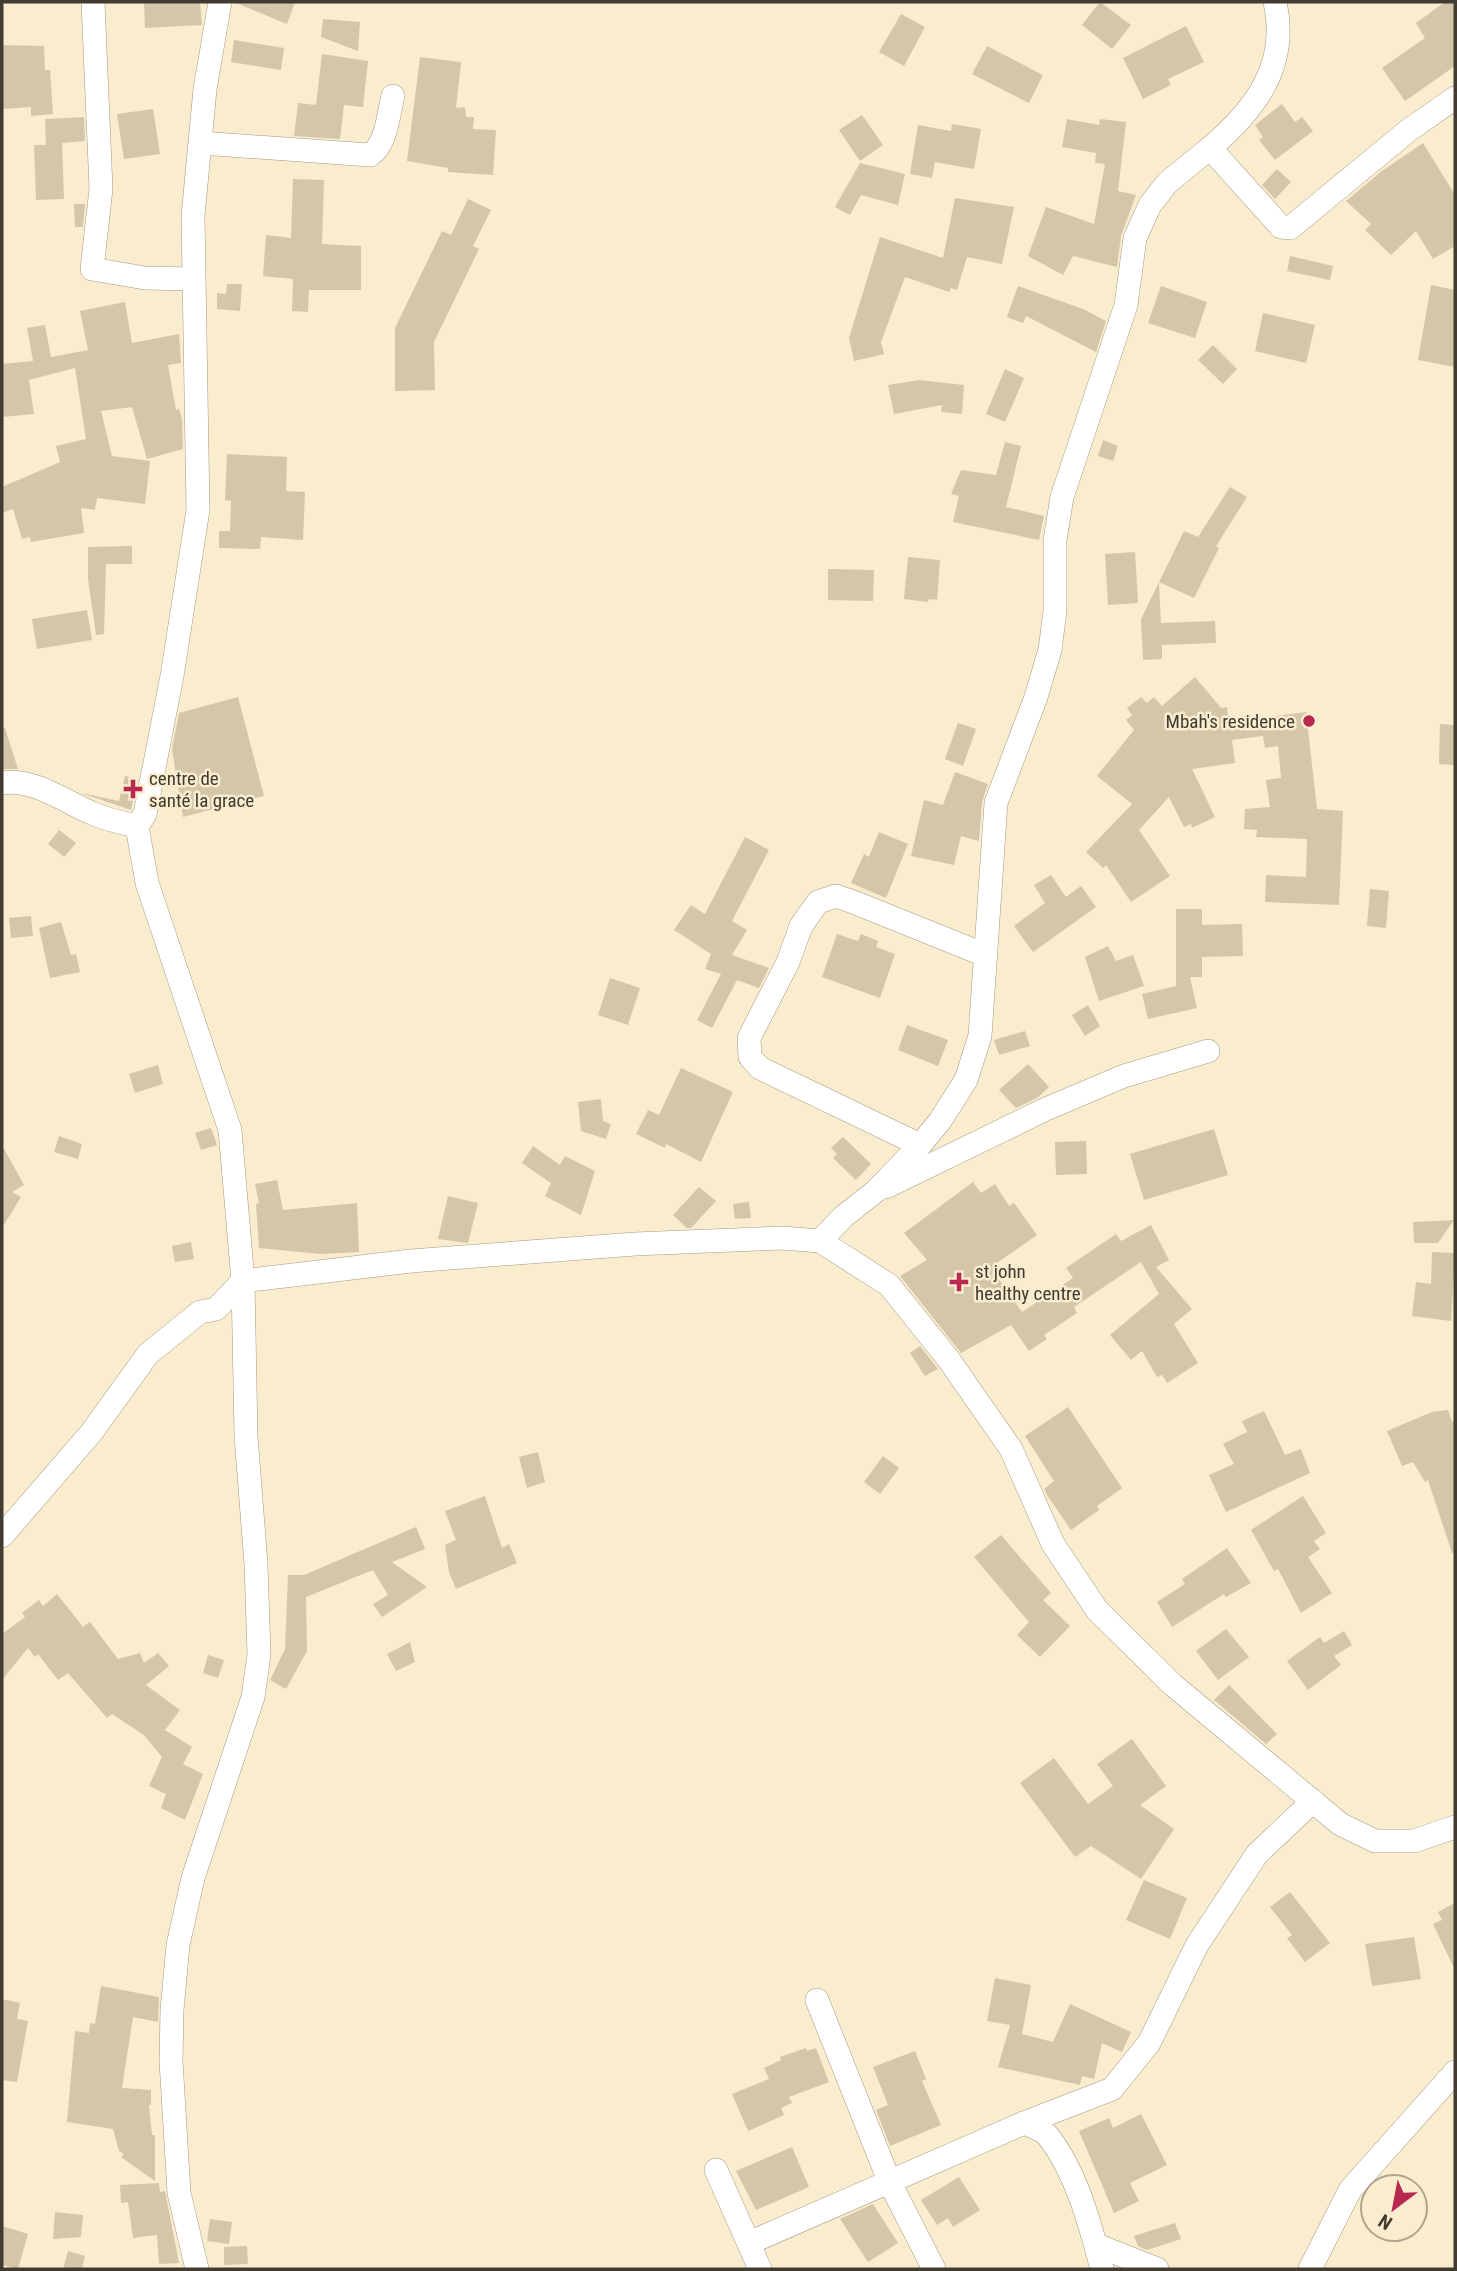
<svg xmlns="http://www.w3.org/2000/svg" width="1457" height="2271" font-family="'Roboto Condensed',sans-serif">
	<rect width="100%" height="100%" fill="#f9eccf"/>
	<!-- building -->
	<g fill="#d3c6aa">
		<polygon points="144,2 200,2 202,25 145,28"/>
		<polygon points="234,2 295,2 287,24"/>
		<polygon points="1100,2 1131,25 1112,49 1082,25"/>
		<polygon points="1445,2 1455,2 1455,66 1405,101 1382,68 1425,38 1416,23"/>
		<polygon points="901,14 925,27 904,66 879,52"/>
		<polygon points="323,19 360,22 358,51 321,37"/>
		<polygon points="1186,26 1204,62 1168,79 1171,85 1143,99 1123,58"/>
		<polygon points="234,40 284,48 281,70 231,62"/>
		<polygon points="2,45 44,46 45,70 50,70 53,114 31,116 31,107 2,109"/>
		<polygon points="987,46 1043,75 1029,103 972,74"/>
		<polygon points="322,54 368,61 363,107 344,105 340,139 294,136 298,103 316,105"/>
		<polygon points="420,57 461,62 456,108 465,107 466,117 474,117 473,129 496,130 493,175 448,172 448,168 407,161"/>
		<polygon points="1282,104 1295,122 1302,117 1313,131 1275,160 1259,140 1263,137 1255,125"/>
		<polygon points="153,109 160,154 124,159 117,114"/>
		<polygon points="862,115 883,145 860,161 839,130"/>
		<polygon points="84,117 85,141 62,143 64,199 36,200 34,145 46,145 45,119"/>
		<polygon points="1067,119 1099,125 1100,119 1126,122 1118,191 1136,195 1121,236 1117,267 1073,256 1063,275 1028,256 1046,207 1094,224 1105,164 1095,163 1096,153 1062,147"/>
		<polygon points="952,124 981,129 974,169 935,162 932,178 910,174 918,125 951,131"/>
		<polygon points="1423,143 1455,195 1455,246 1433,259 1416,231 1391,255 1365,230 1371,224 1346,201 1382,171"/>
		<polygon points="860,163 905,174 898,205 861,195 850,215 835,207"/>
		<polygon points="1277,169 1291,182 1275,199 1262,185"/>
		<polygon points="293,179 324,180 322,244 361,246 361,290 309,290 308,312 292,311 293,279 263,276 266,235 291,238"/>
		<polygon points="955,198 1014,207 1002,264 967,257 957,290 951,288 949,292 905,277 881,342 884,354 854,361 849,338 880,237 943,258"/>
		<polygon points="468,199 491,210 473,246 479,249 434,342 435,390 395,391 395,328 442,231 451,235"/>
		<polygon points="74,204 85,204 83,227 75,227"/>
		<polygon points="1290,256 1333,266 1330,280 1287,271"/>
		<polygon points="227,284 242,284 240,311 217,309 217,293 226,294"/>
		<polygon points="1431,285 1455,290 1455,367 1418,360"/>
		<polygon points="1018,286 1083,309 1106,321 1096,352 1026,316 1023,323 1007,317"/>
		<polygon points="1161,286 1207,302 1195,338 1148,323"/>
		<polygon points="125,302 132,343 179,334 181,363 168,365 176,410 179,409 182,419 183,449 147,459 132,407 101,411 112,456 150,461 145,504 97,498 95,510 81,508 84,533 31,542 30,537 22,539 13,509 2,513 2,487 60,462 56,446 86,439 75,368 29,380 34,414 2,417 2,364 33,361 27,328 45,325 51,357 88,350 80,311"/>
		<polygon points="1263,313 1315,325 1306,363 1255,351"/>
		<polygon points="1213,345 1237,369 1223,384 1198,360"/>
		<polygon points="1005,369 1024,378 1005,422 986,414"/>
		<polygon points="919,380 964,385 962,414 941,412 942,405 894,414 888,385"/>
		<polygon points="1103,440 1118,446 1113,461 1098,456"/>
		<polygon points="1005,442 1021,446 1006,507 1044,516 1039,540 953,522 959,496 951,494 961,470 996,475"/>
		<polygon points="227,454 287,457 286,491 305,492 303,540 261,537 260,549 219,548 219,531 230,531 231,501 225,500"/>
		<polygon points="1230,487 1247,497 1216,546 1219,548 1194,598 1159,582 1161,623 1215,621 1216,643 1162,645 1162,659 1143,660 1141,619 1184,531 1198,537"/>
		<polygon points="132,546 132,564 106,564 104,634 96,635 88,579 88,547"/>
		<polygon points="1135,552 1138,603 1108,605 1105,554"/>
		<polygon points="908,557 940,560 937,600 929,599 928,602 904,599"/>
		<polygon points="828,569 874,570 873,601 828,600"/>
		<polygon points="87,610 92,640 37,649 32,619"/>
		<polygon points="1195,677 1221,708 1227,707 1229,722 1306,712 1317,809 1343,811 1339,905 1265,902 1266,875 1306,877 1307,839 1256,837 1257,830 1244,829 1245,809 1270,807 1266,780 1281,778 1278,746 1265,748 1263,736 1232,740 1235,763 1192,769 1215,817 1192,828 1191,824 1184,827 1169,797 1139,830 1170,876 1131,902 1106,865 1103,868 1086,852 1132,804 1097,776 1134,730 1126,720 1132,715 1127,708 1141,697 1147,703 1154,697 1162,706"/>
		<polygon points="238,697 264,796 183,817 172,749 179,713"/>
		<polygon points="958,723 976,729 963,766 945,759"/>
		<polygon points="1440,724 1455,725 1455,765 1439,764"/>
		<polygon points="2,728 5,728 18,769 2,769"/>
		<polygon points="955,772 988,784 982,802 979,841 961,836 954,865 911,856 924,800 943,805"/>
		<polygon points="125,776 138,779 131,810 81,793 119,801"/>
		<polygon points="59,830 76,843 64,857 48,844"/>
		<polygon points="879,832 908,844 886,898 851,883 864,854 869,857"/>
		<polygon points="745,837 769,850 732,921 747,930 732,955 769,968 759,988 737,980 712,1028 697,1020 721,974 705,969 711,954 674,930 691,905 705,914"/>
		<polygon points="1051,875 1066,897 1081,886 1096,907 1033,952 1014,926 1045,903 1034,885"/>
		<polygon points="1370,889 1389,891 1386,928 1367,926"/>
		<polygon points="1176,909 1202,909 1202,925 1242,924 1243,956 1202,957 1202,977 1190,977 1197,1008 1148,1019 1142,994 1176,986"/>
		<polygon points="31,916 33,936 11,938 9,918"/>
		<polygon points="61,922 71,955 76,954 80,972 50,978 39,928"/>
		<polygon points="837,934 858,941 861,934 878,941 876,947 895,954 880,998 822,977"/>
		<polygon points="1108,946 1116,961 1133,955 1144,986 1099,1001 1085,957"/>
		<polygon points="610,978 640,988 628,1025 598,1015"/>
		<polygon points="1088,1005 1100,1026 1085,1036 1072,1015"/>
		<polygon points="907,1025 948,1040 938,1066 898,1050"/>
		<polygon points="1025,1031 1030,1046 999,1055 994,1040"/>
		<polygon points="1028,1064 1049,1087 1037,1098 1016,1108 999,1090"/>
		<polygon points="158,1065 163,1084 135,1093 129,1074"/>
		<polygon points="681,1068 733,1092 701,1162 666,1144 665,1148 636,1134 648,1110 659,1115"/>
		<polygon points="601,1099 603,1121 611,1124 606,1139 581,1131 578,1102"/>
		<polygon points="211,1128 217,1145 201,1150 195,1133"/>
		<polygon points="1214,1129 1228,1175 1144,1200 1130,1154"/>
		<polygon points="59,1136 82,1144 78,1159 54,1152"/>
		<polygon points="843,1137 871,1164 856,1180 833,1158 837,1154 831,1148"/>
		<polygon points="1086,1141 1087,1174 1056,1175 1055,1142"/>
		<polygon points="2,1145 24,1185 12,1192 21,1197 2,1228"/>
		<polygon points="533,1146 560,1165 565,1156 595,1171 581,1215 545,1196 551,1183 522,1163"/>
		<polygon points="277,1180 283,1210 357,1203 359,1252 320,1254 259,1248 256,1204 259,1203 255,1184"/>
		<polygon points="973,1182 981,1193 995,1184 1009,1206 1014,1203 1037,1235 994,1265 999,1272 996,1275 1022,1312 1073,1278 1066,1268 1116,1234 1121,1241 1151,1225 1169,1260 1156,1267 1192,1309 1174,1324 1198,1363 1167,1383 1162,1375 1157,1377 1142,1351 1131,1360 1110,1335 1159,1294 1141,1262 1074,1307 1077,1313 1044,1335 1047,1339 1029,1351 1011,1325 961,1353 900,1276 927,1260 904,1233"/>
		<polygon points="699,1187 716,1201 691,1228 687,1228 673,1215"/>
		<polygon points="448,1196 478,1203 468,1243 438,1239"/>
		<polygon points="749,1202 751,1218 735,1219 733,1204"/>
		<polygon points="1454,1220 1438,1243 1414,1243 1413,1222"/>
		<polygon points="191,1242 194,1259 175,1262 172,1246"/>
		<polygon points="1432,1252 1455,1253 1451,1321 1412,1316 1416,1282 1431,1284"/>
		<polygon points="920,1346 938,1369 925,1376 910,1353"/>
		<polygon points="1068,1407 1122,1488 1097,1506 1099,1510 1071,1530 1047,1495 1044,1489 1054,1481 1025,1436"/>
		<polygon points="1448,1410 1452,1422 1455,1419 1455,1553 1452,1553 1428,1480 1425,1482 1413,1462 1402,1466 1387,1431 1432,1412"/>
		<polygon points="1264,1411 1285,1455 1301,1449 1310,1473 1226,1512 1209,1475 1234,1464 1223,1444 1247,1432 1242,1421"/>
		<polygon points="538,1452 545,1482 527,1488 519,1457"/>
		<polygon points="883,1456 899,1468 880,1494 864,1482"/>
		<polygon points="485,1496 502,1548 509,1544 517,1563 456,1589 449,1572 445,1545 456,1540 445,1511"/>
		<polygon points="1303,1496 1326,1533 1314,1541 1320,1549 1308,1557 1332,1593 1301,1613 1278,1569 1274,1571 1251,1530"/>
		<polygon points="416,1527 425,1549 392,1562 427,1587 382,1617 373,1604 388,1595 373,1570 306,1597 307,1651 286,1689 270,1680 285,1649 288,1575 304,1575"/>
		<polygon points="1001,1535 1051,1593 1043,1600 1070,1626 1040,1657 1017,1635 1029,1622 974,1557"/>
		<polygon points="1227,1548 1251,1583 1226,1597 1224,1594 1172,1627 1157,1602 1185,1584 1182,1579"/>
		<polygon points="57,1594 83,1627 90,1622 118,1659 140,1653 144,1663 158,1653 169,1666 146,1685 180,1710 165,1730 192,1747 183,1764 203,1774 185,1820 161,1808 166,1794 149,1786 162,1757 144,1735 112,1714 107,1718 68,1673 58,1680 38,1654 35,1657 28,1648 2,1680 2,1634 25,1617 22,1613 39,1600 43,1606"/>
		<polygon points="1226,1629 1249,1657 1218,1680 1196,1651"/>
		<polygon points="1344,1631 1352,1645 1334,1656 1341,1665 1308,1690 1287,1661 1320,1637 1324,1643"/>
		<polygon points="410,1642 415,1662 396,1671 387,1654"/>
		<polygon points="208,1655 224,1660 218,1678 203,1673"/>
		<polygon points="1229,1685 1277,1734 1266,1744 1214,1700"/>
		<polygon points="1132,1739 1166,1786 1140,1805 1174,1829 1141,1879 1091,1846 1075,1857 1020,1783 1054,1758 1088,1804 1113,1786 1097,1764"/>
		<polygon points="1144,1880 1187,1898 1170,1939 1126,1920"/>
		<polygon points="1290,1892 1330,1943 1305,1962 1287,1938 1292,1935 1270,1907"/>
		<polygon points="1455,1903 1455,1970 1433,1924 1442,1920 1438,1912"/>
		<polygon points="1414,1937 1421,1979 1372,1986 1365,1944"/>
		<polygon points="995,1978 1031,1985 1022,2034 1053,2042 1070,2004 1131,2032 1122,2052 1102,2043 1094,2079 1082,2076 1080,2085 998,2067 1010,2025 987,2021"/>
		<polygon points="101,1986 159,1997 158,2022 133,2017 122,2088 151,2090 151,2105 149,2105 152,2135 155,2135 155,2181 121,2157 124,2154 119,2151 113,2129 67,2122 75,2031 89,2033 90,2023 95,2024"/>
		<polygon points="2,1999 20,2003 17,2019 28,2021 17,2082 2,2080"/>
		<polygon points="806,2048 807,2051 816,2048 829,2082 789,2097 792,2103 781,2108 784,2115 748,2131 732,2094 769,2079 764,2068 781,2060 780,2057"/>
		<polygon points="915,2051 926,2079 922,2081 941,2125 890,2146 876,2110 888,2105 873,2067"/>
		<polygon points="1141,2114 1167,2165 1130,2183 1139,2201 1114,2213 1079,2131 1109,2118 1113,2128"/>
		<polygon points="792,2147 809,2187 756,2210 736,2171"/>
		<polygon points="959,2177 980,2210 953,2227 948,2218 937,2225 921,2200"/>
		<polygon points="159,2183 160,2192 165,2191 179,2263 159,2264 157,2235 133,2238 128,2202 121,2203 120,2185"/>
		<polygon points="873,2204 898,2243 868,2262 840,2219"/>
		<polygon points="55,2212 83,2215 81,2237 53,2239"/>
		<polygon points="210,2219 232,2222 229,2244 207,2241"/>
		<polygon points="1175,2223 1181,2239 1147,2250 1138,2246 1134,2236"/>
		<polygon points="2,2226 28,2234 18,2269 2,2265"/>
		<polygon points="247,2246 248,2264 224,2265 224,2247"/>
		<polygon points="68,2251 85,2256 82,2269 63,2269"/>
	</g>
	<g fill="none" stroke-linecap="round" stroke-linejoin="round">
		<defs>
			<g id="street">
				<polyline points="93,2 101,189 92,269 145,278 193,279"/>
				<path d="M201 143 370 155C387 144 388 115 393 96"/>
				<path d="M1210 148C1256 109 1289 65 1275 2"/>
				<path d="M2 783C32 777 67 803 94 814 108 820 122 823 137 826"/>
				<polyline points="920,1145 760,1068 750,1057 749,1038 788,962 801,926 818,902 836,896 856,903 985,955"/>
				<polyline points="886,1187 1046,1109 1124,1076 1208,1051"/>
				<polyline points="820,1241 844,1216 876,1191 920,1145 940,1121 966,1080 980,1036 996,803 1036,697 1050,650 1055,611 1055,540 1062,497 1126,305 1135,238 1150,205 1167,183 1210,148 1281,227 1290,228 1409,130 1455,98"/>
				<polyline points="2,1536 91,1433 148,1354 200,1312 216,1309 243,1281 411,1261 635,1244 782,1238 820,1241 889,1285 949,1360 1011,1449 1053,1544 1097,1610 1173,1685 1340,1824 1375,1841 1414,1841 1455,1827"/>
				<polyline points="817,2000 890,2183 934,2269"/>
				<polyline points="1024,2123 1112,2089 1149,2043 1197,1945 1257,1854 1313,1801"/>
				<polyline points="716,2170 760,2269"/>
				<path d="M749 2243 1024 2123C1031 2126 1043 2130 1048 2136 1077 2173 1090 2225 1102 2269"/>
				<polyline points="1096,2245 1157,2269"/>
				<polyline points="197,2269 179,2193 171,2061 172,2010 178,1945 193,1878 253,1697 259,1655 256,1564 246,1436 243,1281 230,1130 147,883 137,826 145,814 172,676 198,510 193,216 205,89 220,2"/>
				<polyline points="1310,2269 1350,2190 1455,2072"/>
			</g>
		</defs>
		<!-- street casing -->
		<use href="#street" stroke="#a69a7f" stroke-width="24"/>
		<!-- street -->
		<use href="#street" stroke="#fff" stroke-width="23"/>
	</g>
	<!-- markers -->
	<g fill="#b9284e" stroke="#f9eccf" stroke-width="2.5">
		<circle cx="1309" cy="721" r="7"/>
		<path d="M129.5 778.5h7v7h7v7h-7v7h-7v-7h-7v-7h7z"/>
		<path d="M955.5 1271.5h7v7h7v7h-7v7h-7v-7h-7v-7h7z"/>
	</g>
	<g text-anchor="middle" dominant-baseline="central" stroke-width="5" stroke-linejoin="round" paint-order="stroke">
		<!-- poi labels -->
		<g font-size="19" fill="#413b30" stroke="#f9eccf" text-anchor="start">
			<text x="1295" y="721" text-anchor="end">Mbah's residence</text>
			<text x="149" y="778">centre de<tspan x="149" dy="22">santé la grace</tspan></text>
			<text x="975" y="1271">st john<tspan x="975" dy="22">healthy centre</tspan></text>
		</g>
	</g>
	<!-- border -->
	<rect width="1457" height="2271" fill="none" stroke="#413b30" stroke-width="7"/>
	<!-- north arrow -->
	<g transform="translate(1394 2208) rotate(212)"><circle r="33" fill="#f9eccf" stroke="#afa58f" stroke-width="2"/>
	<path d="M0-5L12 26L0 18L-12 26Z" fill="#b9284e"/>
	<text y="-10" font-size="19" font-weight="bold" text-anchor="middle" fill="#413b30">N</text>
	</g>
</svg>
